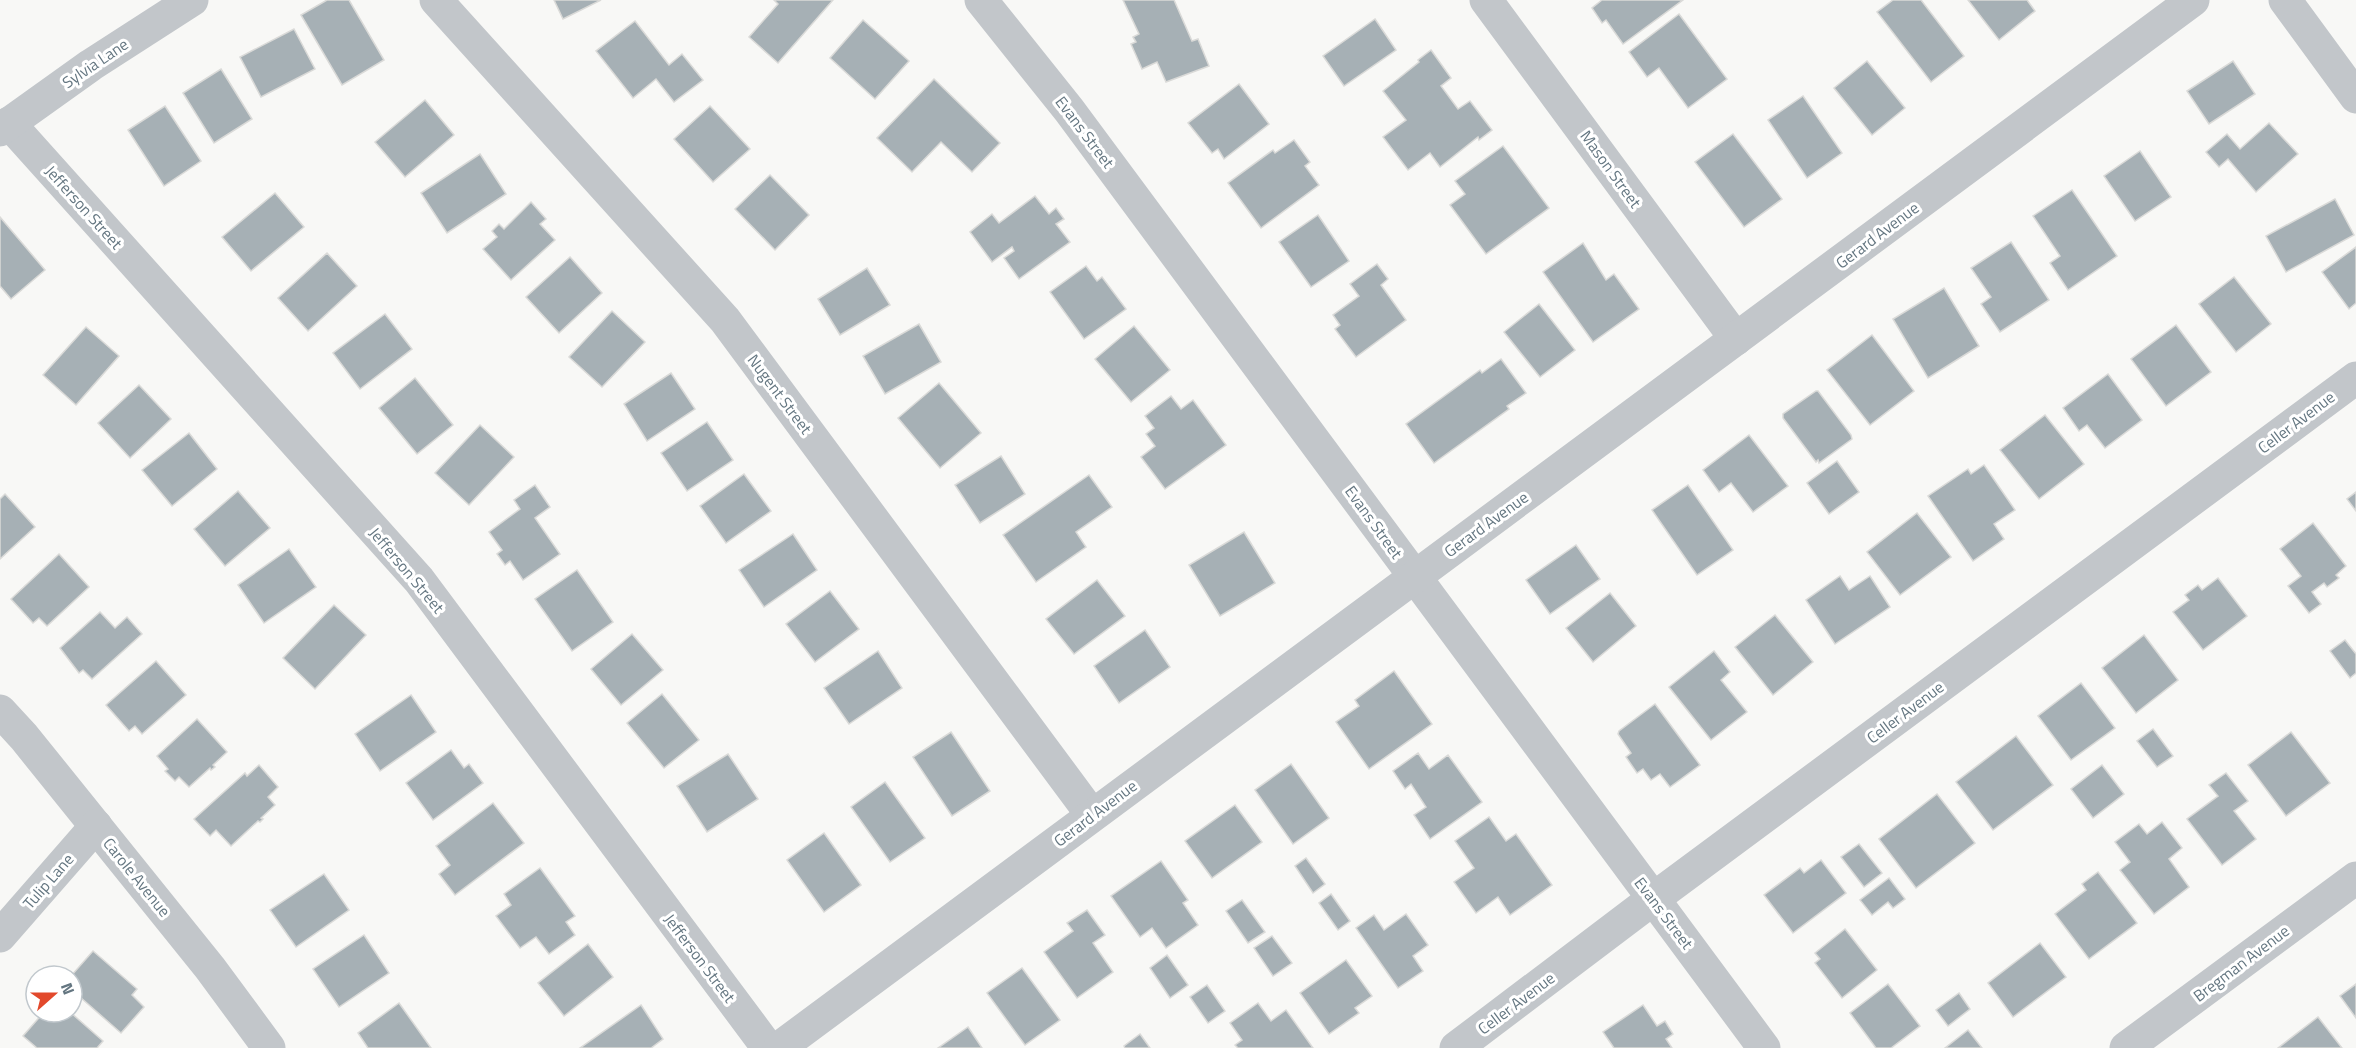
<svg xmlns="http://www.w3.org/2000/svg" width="2356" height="1048" font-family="'Titillium Web',sans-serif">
	<rect width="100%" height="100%" fill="#f8f8f6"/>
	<!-- building -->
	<g fill="#a6b0b5" stroke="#dadad8" stroke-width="1.5">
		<polygon points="327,0 349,0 384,60 342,85 301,15"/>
		<polygon points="554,0 601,0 563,19"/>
		<polygon points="774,0 833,0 778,63 749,37 778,4"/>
		<polygon points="1123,0 1174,0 1192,41 1198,39 1209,66 1166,82 1157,62 1142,69 1131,44 1136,42 1133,37 1139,34"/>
		<polygon points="1602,0 1683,0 1623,44 1606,20 1602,23 1592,8"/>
		<polygon points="1893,0 1921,0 1964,56 1931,82 1877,12"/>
		<polygon points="1968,0 2027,0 2035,11 1999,40"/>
		<polygon points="1679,14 1727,79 1688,108 1659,68 1647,77 1629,52"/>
		<polygon points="1375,19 1396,50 1344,86 1323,56"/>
		<polygon points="863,20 909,61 875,99 830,58"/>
		<polygon points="635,21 669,65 682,54 703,80 674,102 656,79 633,98 596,51"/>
		<polygon points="294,29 315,69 261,97 240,57"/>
		<polygon points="1431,50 1451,78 1441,86 1458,109 1470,101 1492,130 1479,140 1478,137 1440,167 1430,153 1408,170 1383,137 1406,120 1383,91 1419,62 1418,60"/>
		<polygon points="1867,61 1905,108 1872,135 1834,88"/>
		<polygon points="2233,61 2255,94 2209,124 2187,91"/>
		<polygon points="221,69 252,119 214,143 183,93"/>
		<polygon points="934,79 1000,143 972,172 941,142 912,172 877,138"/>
		<polygon points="1239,84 1269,124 1224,159 1218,149 1212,153 1188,123"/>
		<polygon points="1803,96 1842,153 1807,178 1768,120"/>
		<polygon points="425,100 454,135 405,177 375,142"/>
		<polygon points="165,106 201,161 164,186 128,130"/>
		<polygon points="710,106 750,149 713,182 674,139"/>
		<polygon points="2269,123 2298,154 2256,192 2228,159 2219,167 2206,152 2227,134 2240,149"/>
		<polygon points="1733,134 1782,199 1744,227 1695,162"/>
		<polygon points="1294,140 1310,162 1305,166 1319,185 1261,228 1228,183 1273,150 1275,153"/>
		<polygon points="1503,146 1549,208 1486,254 1450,205 1465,194 1455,181"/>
		<polygon points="2140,151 2171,197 2135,221 2104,176"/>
		<polygon points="480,154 506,194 447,233 421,193"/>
		<polygon points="770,175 809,215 775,250 735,209"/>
		<polygon points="2072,190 2117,256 2068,290 2050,263 2060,256 2033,216"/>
		<polygon points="275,193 304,227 251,271 222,237"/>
		<polygon points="1035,196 1049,214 1056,208 1064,219 1056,224 1070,242 1019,279 1004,258 1014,251 1012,247 992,262 970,232 992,214 999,223"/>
		<polygon points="2335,199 2354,235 2286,272 2266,236"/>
		<polygon points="531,202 546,219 540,224 555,240 511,280 483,249 497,237 492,231 499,224 504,229"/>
		<polygon points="1318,215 1349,261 1311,287 1279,242"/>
		<polygon points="0,217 45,270 11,299 0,286"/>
		<polygon points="2011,242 2049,300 2000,332 1981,304 1991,297 1971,268"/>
		<polygon points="1583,243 1606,280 1614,274 1639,309 1593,342 1543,272"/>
		<polygon points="2356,247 2356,303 2349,309 2322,272"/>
		<polygon points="327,253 357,286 308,331 278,298"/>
		<polygon points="570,257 602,293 559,333 526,297"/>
		<polygon points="1377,264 1388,279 1381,285 1406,320 1356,357 1335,329 1340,325 1333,315 1359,296 1350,284"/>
		<polygon points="1086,266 1097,281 1102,277 1126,309 1084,339 1050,292"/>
		<polygon points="867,268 890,305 840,335 818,299"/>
		<polygon points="2234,277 2271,324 2236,352 2199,304"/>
		<polygon points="1944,288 1979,346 1928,378 1893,319"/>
		<polygon points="1539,304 1575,350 1540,377 1504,332"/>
		<polygon points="612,311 645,342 602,387 569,357"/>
		<polygon points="385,314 412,349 360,389 333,353"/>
		<polygon points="919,324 941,362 885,394 863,356"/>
		<polygon points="2176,325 2211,372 2166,406 2131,359"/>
		<polygon points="1134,326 1170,370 1131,402 1095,359"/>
		<polygon points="86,327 119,356 76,405 43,375"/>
		<polygon points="1872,335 1914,391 1870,425 1827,370"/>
		<polygon points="1501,359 1526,393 1507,406 1509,409 1434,463 1406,424 1480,370 1482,373"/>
		<polygon points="671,373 695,409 647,441 624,404"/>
		<polygon points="2108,374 2142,420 2105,448 2087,425 2079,431 2063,408"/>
		<polygon points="415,378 453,425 417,454 379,408"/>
		<polygon points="939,383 981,433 940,468 898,418"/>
		<polygon points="139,385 171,419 130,458 98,423"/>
		<polygon points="1816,391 1818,391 1851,435 1852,439 1819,463 1818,460 1816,462 1783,418 1783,414"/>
		<polygon points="1171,396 1181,409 1193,400 1226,445 1165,489 1141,457 1155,446 1146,434 1154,428 1145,416"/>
		<polygon points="2045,415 2084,464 2039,499 2000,450"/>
		<polygon points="707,422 733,460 687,491 661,453"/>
		<polygon points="480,425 514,457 469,505 435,473"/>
		<polygon points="189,433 217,469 172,506 142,470"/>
		<polygon points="1749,435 1788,486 1753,512 1731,483 1719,492 1703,470"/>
		<polygon points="1001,456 1025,494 980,523 955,485"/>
		<polygon points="1837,461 1859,492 1829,514 1807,483"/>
		<polygon points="1984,465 2015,510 1994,524 2004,539 1973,561 1928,496 1968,469 1971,474"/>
		<polygon points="744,474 771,511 726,543 700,506"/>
		<polygon points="1089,475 1112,507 1076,532 1086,547 1036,582 1003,535"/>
		<polygon points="535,485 550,507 535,518 560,554 523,580 510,561 505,565 497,554 502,550 489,532 520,509 514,500"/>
		<polygon points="1688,485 1733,550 1697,575 1652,510"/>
		<polygon points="238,491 270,528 225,566 194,529"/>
		<polygon points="2356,492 2356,511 2347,499"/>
		<polygon points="5,494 35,527 0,559 0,499"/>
		<polygon points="1917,513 1951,557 1900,595 1867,552"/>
		<polygon points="2313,523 2346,566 2336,575 2339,578 2327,587 2324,583 2312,592 2321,604 2309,613 2288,586 2301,576 2280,549"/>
		<polygon points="1244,532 1275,583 1220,616 1189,565"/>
		<polygon points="793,534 817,570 764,607 739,570"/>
		<polygon points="1576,545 1600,579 1550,614 1526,580"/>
		<polygon points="289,549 316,587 264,623 238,585"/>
		<polygon points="59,554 89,587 47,626 39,618 33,623 11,599"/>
		<polygon points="577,570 613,622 572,651 535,599"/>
		<polygon points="1840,576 1849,590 1870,576 1890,607 1835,644 1806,600"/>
		<polygon points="2218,578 2247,616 2203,650 2173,612 2189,600 2185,595 2198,585 2202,590"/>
		<polygon points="1097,580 1125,616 1074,654 1046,619"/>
		<polygon points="830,591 859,629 815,662 786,624"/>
		<polygon points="1610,593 1636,626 1593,662 1566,628"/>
		<polygon points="334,605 366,635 315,689 283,658"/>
		<polygon points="100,612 115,628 127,617 142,634 92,679 83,670 79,673 60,648"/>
		<polygon points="1775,615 1813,662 1773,695 1735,647"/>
		<polygon points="1145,630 1170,667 1119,703 1094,666"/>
		<polygon points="632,634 663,670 621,705 591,669"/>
		<polygon points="2144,635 2178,680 2136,713 2102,668"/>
		<polygon points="2345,640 2356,654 2356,673 2350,678 2330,651"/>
		<polygon points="878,651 902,688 849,724 824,688"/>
		<polygon points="1714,651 1730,672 1721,680 1747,712 1711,740 1669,687"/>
		<polygon points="156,661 186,695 142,734 135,726 129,731 106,705"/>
		<polygon points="1394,671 1432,724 1369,769 1336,722 1359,706 1355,700"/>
		<polygon points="2081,683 2115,728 2071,760 2038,716"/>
		<polygon points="662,694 699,740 664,768 627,723"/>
		<polygon points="411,695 436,732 380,771 355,734"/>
		<polygon points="1655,704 1700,765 1670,787 1660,774 1651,780 1643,769 1637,773 1626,757 1631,753 1618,734 1619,731"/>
		<polygon points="197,719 227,752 213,765 215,767 211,770 210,768 189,787 179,777 175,781 165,771 168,769 157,756"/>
		<polygon points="2153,729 2173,756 2157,767 2137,741"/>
		<polygon points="951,732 990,791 952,816 913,757"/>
		<polygon points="2291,732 2330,783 2286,816 2248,765"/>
		<polygon points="2016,736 2053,785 1993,830 1956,782"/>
		<polygon points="451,750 464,768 469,764 483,783 433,820 406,783"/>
		<polygon points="1418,753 1429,769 1448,755 1482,802 1430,839 1414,815 1426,807 1411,784 1405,789 1393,771"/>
		<polygon points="728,754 758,799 707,832 677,786"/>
		<polygon points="1291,764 1329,818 1293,844 1255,790"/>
		<polygon points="259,765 278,787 268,797 275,805 261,818 263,819 260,822 258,821 231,846 216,830 210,836 194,819 245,773 247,776"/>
		<polygon points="2102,765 2124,794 2093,818 2071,789"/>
		<polygon points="2226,773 2248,801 2234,811 2256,839 2222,865 2187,819 2218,796 2209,785"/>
		<polygon points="885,782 925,838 890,862 851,807"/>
		<polygon points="1937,794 1975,843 1916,888 1879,839"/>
		<polygon points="493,803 524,843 455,895 439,874 450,865 436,846"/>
		<polygon points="1235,805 1262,842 1212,878 1185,841"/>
		<polygon points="1489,817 1506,841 1516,834 1552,885 1510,915 1498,897 1476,913 1454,882 1474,868 1455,841"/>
		<polygon points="2162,822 2182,848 2169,859 2189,887 2154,914 2120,870 2130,862 2115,842 2139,824 2147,834"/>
		<polygon points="824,833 861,885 824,912 787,860"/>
		<polygon points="1859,844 1882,873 1864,887 1841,857"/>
		<polygon points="1306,858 1325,884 1313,893 1295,866"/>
		<polygon points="1821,860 1846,893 1793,933 1764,895 1800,868 1804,873"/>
		<polygon points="1161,861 1188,900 1183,903 1198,925 1166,948 1152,928 1140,937 1111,896"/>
		<polygon points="540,868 575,916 566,922 575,935 549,954 536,937 520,948 496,916 511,905 504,894"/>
		<polygon points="2098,872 2137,923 2089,959 2055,914 2086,890 2082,884"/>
		<polygon points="324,874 349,910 296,947 270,910"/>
		<polygon points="1889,878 1905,899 1893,908 1888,902 1872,915 1860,900"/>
		<polygon points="1331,894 1350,921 1338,930 1319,903"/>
		<polygon points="1242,900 1265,932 1248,943 1226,911"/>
		<polygon points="1087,910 1105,935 1093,943 1113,972 1077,998 1044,952 1073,931 1067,923"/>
		<polygon points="1406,914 1428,945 1413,956 1423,971 1398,988 1356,928 1374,915 1384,930"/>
		<polygon points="1845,929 1877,970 1842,998 1815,963 1820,959 1815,953"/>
		<polygon points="364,935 389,973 339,1007 313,969"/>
		<polygon points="1272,936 1292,963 1273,976 1254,948"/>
		<polygon points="2040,943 2066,977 2013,1017 1988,983"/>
		<polygon points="588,944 613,977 564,1016 538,983"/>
		<polygon points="93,951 137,989 132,995 144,1007 121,1033 72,990 71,976"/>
		<polygon points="1167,955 1188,985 1170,998 1150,968"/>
		<polygon points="1346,960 1372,996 1355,1008 1359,1013 1329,1034 1300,993"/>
		<polygon points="1022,968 1060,1020 1025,1045 987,993"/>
		<polygon points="1888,984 1920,1026 1891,1048 1876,1048 1850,1013"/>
		<polygon points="2356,984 2356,1018 2340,996"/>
		<polygon points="1207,985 1225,1011 1208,1023 1190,997"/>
		<polygon points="1959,993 1970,1009 1948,1026 1936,1010"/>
		<polygon points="399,1003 431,1048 368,1048 358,1033"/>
		<polygon points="1258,1003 1271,1021 1286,1010 1313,1048 1238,1048 1235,1045 1242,1040 1230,1023"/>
		<polygon points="641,1005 663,1039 651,1048 580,1048"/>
		<polygon points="1643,1005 1657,1026 1665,1021 1673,1034 1666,1039 1672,1048 1614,1048 1603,1032"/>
		<polygon points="44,1012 70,1012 103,1041 97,1048 37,1048 23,1036"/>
		<polygon points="2318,1017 2342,1048 2278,1048"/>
		<polygon points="968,1027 982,1048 938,1048"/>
		<polygon points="1968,1030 1982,1048 1945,1048"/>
		<polygon points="1140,1034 1150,1048 1125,1048 1124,1046"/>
	</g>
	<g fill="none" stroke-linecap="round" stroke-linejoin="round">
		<!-- minor -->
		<g stroke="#c2c6ca" stroke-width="33">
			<polyline points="436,0 725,320 1092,815"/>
			<polyline points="981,0 1069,110 1764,1048"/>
			<polyline points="1486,0 1736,339"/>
			<polyline points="2285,0 2356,97"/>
			<polyline points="9,123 419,580 768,1048"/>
			<polyline points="0,130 91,65 192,0"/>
			<polyline points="0,711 24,737 210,968 269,1048"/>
			<polyline points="0,936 96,826"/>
			<polyline points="779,1048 2193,0"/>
			<polyline points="1456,1048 1653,899 2356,378"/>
			<polyline points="2126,1048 2356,878"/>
		</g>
	</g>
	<g text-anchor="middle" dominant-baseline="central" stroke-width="6" stroke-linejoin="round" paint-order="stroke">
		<!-- street labels -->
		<g font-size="16" fill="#647681" stroke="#fff">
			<text transform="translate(95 63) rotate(-34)">Sylvia Lane</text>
			<text transform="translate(1085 132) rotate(53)">Evans Street</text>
			<text transform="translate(1611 169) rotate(54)">Mason Street</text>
			<text transform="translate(84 207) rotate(48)">Jefferson Street</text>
			<text transform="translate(1877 235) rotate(-37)">Gerard Avenue</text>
			<text transform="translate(780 394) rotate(53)">Nugent Street</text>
			<text transform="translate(2296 422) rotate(-37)">Celler Avenue</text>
			<text transform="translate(1374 522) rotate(54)">Evans Street</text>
			<text transform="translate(1486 524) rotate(-36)">Gerard Avenue</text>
			<text transform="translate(407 570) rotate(50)">Jefferson Street</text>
			<text transform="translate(1905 712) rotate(-37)">Celler Avenue</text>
			<text transform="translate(1095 813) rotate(-37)">Gerard Avenue</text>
			<text transform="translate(137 877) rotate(51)">Carole Avenue</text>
			<text transform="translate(48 881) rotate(-49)">Tulip Lane</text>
			<text transform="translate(1664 913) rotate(53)">Evans Street</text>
			<text transform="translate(700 958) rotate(53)">Jefferson Street</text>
			<text transform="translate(2241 963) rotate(-37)">Bregman Avenue</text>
			<text transform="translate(1516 1003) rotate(-37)">Celler Avenue</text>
		</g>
	</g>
	<!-- north arrow -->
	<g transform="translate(54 994) rotate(69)"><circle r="28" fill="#ffffff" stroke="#c1c8cd" stroke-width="1.5"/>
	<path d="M0-4.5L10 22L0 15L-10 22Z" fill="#e2492c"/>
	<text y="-9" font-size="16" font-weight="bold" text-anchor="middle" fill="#647681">N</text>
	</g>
</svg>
